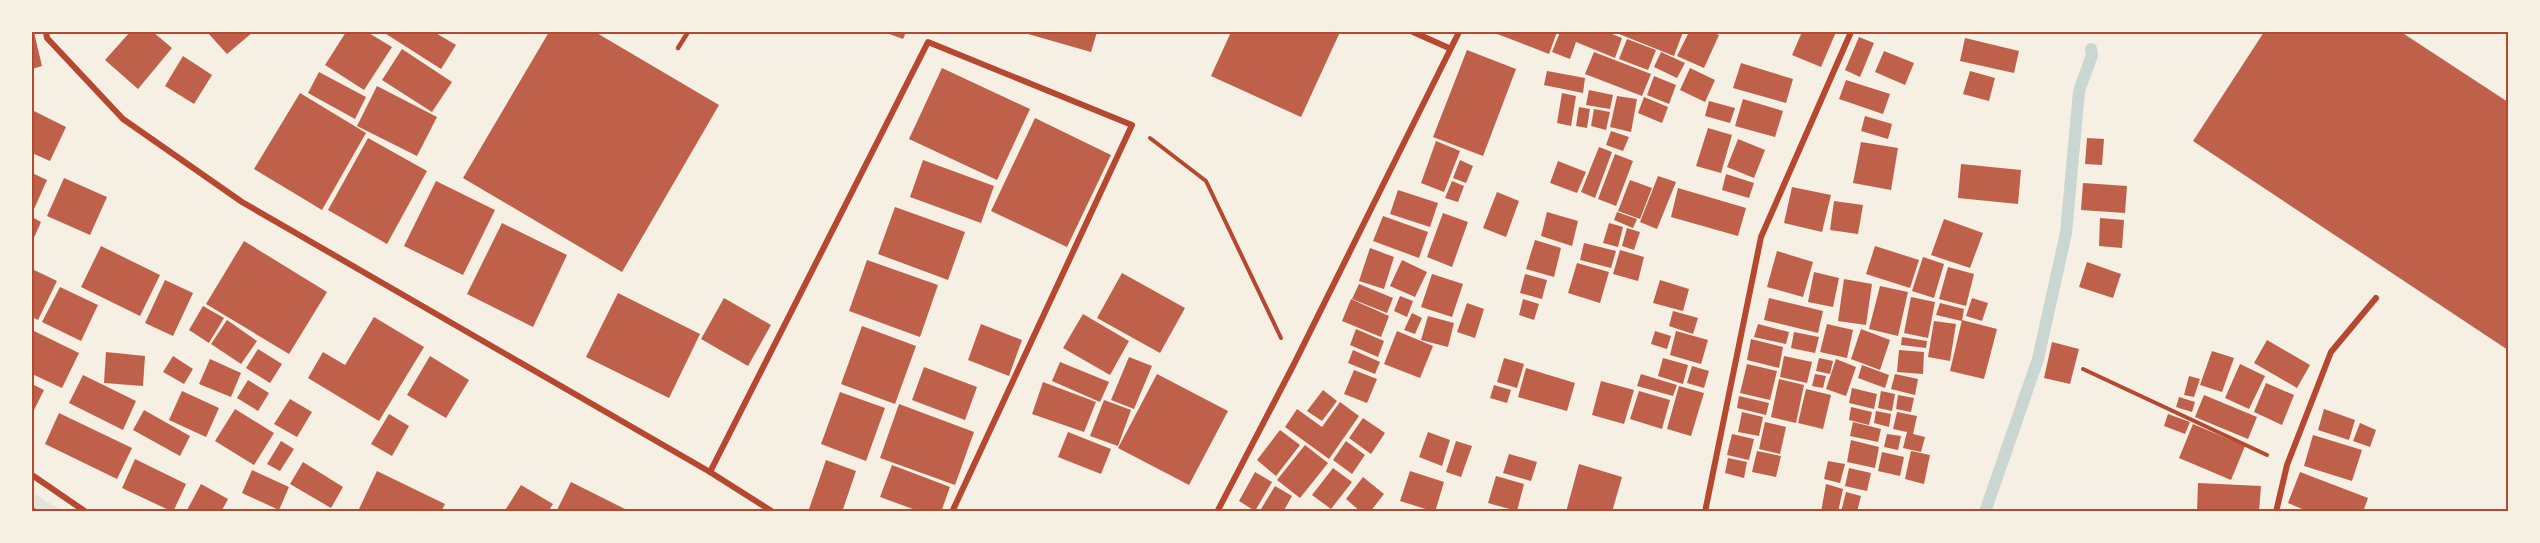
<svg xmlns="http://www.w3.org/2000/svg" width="2540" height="543" font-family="Helvetica,sans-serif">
	<rect width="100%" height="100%" fill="#f6efe4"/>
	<!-- green -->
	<polygon fill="#e2e4dc" points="32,492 62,511 32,511"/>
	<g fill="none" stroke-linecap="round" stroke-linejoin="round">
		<!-- stream -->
		<polyline stroke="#c9d6d2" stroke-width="12" points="1985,512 2038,359 2066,233 2079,91 2092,55 2091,49"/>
	</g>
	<!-- building -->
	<g fill="#bf614a">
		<polygon points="32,32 34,32 42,66 32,69"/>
		<polygon points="130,32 153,32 172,48 138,89 105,60"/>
		<polygon points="207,32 253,32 227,54"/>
		<polygon points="346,32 367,32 392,47 364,90 325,65"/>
		<polygon points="383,32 434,32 456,45 441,69"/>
		<polygon points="549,32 595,32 719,105 622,272 463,178"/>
		<polygon points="884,32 906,32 903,39"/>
		<polygon points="1029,32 1097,32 1091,52 1028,34"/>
		<polygon points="1231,32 1340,32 1301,117 1211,76"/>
		<polygon points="1492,32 1557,32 1549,54"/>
		<polygon points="1560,32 1607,32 1622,38 1615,58 1576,42 1570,59 1552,52"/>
		<polygon points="1614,32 1683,32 1674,56"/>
		<polygon points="1689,32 1711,32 1719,35 1704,68 1677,56"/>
		<polygon points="1802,32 1836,32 1821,67 1792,55"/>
		<polygon points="2264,32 2401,32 2508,102 2508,350 2193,141"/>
		<polygon points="1859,37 1874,43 1860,77 1845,70"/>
		<polygon points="1965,38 2019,51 2014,73 1960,61"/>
		<polygon points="1627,39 1656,50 1648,70 1619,59"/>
		<polygon points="402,49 452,82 432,112 382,80"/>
		<polygon points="1467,50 1516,69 1483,156 1433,137"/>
		<polygon points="1884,51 1914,63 1905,85 1875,72"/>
		<polygon points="1594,52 1651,74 1642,96 1585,74"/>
		<polygon points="1661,52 1685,63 1677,78 1654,67"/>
		<polygon points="183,56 212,75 194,104 165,86"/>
		<polygon points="1741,63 1793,79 1786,103 1733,88"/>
		<polygon points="942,68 1030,109 997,180 909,139"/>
		<polygon points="1690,68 1715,80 1705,102 1680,90"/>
		<polygon points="1547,71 1585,78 1583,93 1544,85"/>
		<polygon points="1970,71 1995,78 1989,101 1963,94"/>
		<polygon points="319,72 366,97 355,119 308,93"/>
		<polygon points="1654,76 1676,85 1669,104 1647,95"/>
		<polygon points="1846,80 1890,94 1883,114 1839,99"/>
		<polygon points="377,86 437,117 417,156 357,126"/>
		<polygon points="1589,90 1613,95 1610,109 1586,105"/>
		<polygon points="300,93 366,133 322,210 254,169"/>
		<polygon points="1562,93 1576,96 1571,126 1557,123"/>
		<polygon points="1617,96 1637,99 1631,132 1610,127"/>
		<polygon points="1644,97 1668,107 1662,123 1638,113"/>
		<polygon points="1743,99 1783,111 1775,137 1735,126"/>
		<polygon points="1709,101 1735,108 1730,123 1705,116"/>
		<polygon points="1579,107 1590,109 1587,128 1576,126"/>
		<polygon points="1594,109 1610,112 1606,130 1591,126"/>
		<polygon points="32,110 66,127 50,161 32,153"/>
		<polygon points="1865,116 1892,124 1888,139 1861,131"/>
		<polygon points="1035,118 1111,155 1067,247 991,211"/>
		<polygon points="1708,128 1732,135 1721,173 1696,166"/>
		<polygon points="1611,131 1629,137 1623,151 1606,145"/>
		<polygon points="368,138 427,171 387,244 328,210"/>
		<polygon points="2087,138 2104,139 2102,165 2085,164"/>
		<polygon points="1738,139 1765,150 1754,178 1727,167"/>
		<polygon points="1436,141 1460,151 1444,192 1421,183"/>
		<polygon points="1861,142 1898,148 1891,190 1853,183"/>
		<polygon points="1599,147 1612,152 1595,198 1581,192"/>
		<polygon points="1615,154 1633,161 1616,206 1598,199"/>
		<polygon points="923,160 994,186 981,223 910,197"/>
		<polygon points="1460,160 1473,166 1466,183 1453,178"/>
		<polygon points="1558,161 1586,172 1577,193 1550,183"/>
		<polygon points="1961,164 2021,170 2018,204 1958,198"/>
		<polygon points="32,173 47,180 34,209 32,208"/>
		<polygon points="1726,174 1754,183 1749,198 1722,190"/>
		<polygon points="1658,176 1676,182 1657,229 1640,222"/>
		<polygon points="64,178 107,197 90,235 47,216"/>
		<polygon points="1630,180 1652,188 1640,219 1618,211"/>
		<polygon points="436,181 495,210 463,275 404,246"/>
		<polygon points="1452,181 1464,186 1458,202 1445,198"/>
		<polygon points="2083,183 2127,186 2125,213 2081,210"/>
		<polygon points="1792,187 1831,195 1822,232 1784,223"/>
		<polygon points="1678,188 1746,208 1738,236 1671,217"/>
		<polygon points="1398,190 1438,203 1430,227 1390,214"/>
		<polygon points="1497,192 1519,201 1506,237 1483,228"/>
		<polygon points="1834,201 1863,205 1858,234 1830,230"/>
		<polygon points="895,207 965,232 948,280 878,254"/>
		<polygon points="1547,212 1578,221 1572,246 1541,236"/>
		<polygon points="1617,212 1637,219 1633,228 1614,220"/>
		<polygon points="1443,213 1468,222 1452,267 1427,257"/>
		<polygon points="1383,216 1428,232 1419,258 1373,241"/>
		<polygon points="32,217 41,222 32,242"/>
		<polygon points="2100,218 2124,220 2122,248 2099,246"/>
		<polygon points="1944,219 1983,233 1970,268 1931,255"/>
		<polygon points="502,223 567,255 533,327 467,294"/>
		<polygon points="1609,223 1623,227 1618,247 1603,243"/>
		<polygon points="1627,228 1640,232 1634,250 1622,246"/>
		<polygon points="1535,240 1561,248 1554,277 1526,269"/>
		<polygon points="244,241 327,292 289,354 206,304"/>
		<polygon points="1584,243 1616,251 1611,268 1580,260"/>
		<polygon points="101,246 160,275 140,316 81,287"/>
		<polygon points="1875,246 1919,260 1910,288 1866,274"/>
		<polygon points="1370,248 1394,257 1384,289 1359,281"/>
		<polygon points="1620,250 1644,257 1638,281 1613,274"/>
		<polygon points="1777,251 1813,262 1803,297 1767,287"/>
		<polygon points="1923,257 1944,264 1934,298 1912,291"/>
		<polygon points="867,260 938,285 920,337 849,311"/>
		<polygon points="1402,260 1427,272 1415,297 1390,286"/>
		<polygon points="2087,262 2121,274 2113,298 2079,287"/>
		<polygon points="1577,263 1609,272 1600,303 1568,293"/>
		<polygon points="1948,267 1974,274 1966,306 1939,299"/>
		<polygon points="32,269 57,281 38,320 32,317"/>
		<polygon points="1814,272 1839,278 1833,307 1808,302"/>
		<polygon points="1122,273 1185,308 1160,353 1097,318"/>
		<polygon points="1432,274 1463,284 1452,317 1421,307"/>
		<polygon points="1525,274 1547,280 1542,299 1520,293"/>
		<polygon points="1844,279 1872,284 1866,325 1838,321"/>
		<polygon points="165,280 193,293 173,336 145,323"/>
		<polygon points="1660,280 1689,289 1683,311 1653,303"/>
		<polygon points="1359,284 1393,298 1387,313 1352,299"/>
		<polygon points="1880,286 1908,292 1898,336 1869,329"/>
		<polygon points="60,287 98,305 81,341 42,322"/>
		<polygon points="618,293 700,334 669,398 586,357"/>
		<polygon points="1400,296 1413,301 1407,317 1394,311"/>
		<polygon points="1911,297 1935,302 1928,338 1904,333"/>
		<polygon points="724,298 771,325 748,366 701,339"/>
		<polygon points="1769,298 1823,311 1818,333 1764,320"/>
		<polygon points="1972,298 1988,303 1982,321 1966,316"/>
		<polygon points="1351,299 1389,316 1381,337 1342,321"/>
		<polygon points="1523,299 1539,304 1534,320 1519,315"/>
		<polygon points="1467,303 1484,309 1475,338 1457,332"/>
		<polygon points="1940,303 1964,309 1962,321 1936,315"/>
		<polygon points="203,306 224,318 209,343 189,330"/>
		<polygon points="1673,311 1698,318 1693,334 1669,326"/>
		<polygon points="1412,313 1422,318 1415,334 1404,330"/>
		<polygon points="1083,314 1129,341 1110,375 1063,348"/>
		<polygon points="1428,316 1454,323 1448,347 1421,340"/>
		<polygon points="374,317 424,347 379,421 308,378 323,352 345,365"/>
		<polygon points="227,320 257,341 241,364 211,344"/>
		<polygon points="1962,320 1997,329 1984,379 1950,371"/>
		<polygon points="1934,321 1956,324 1950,361 1928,357"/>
		<polygon points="981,324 1022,340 1009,376 968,360"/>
		<polygon points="1758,324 1789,332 1786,344 1754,337"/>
		<polygon points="1827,324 1853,330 1847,358 1820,352"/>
		<polygon points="862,326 916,346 895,404 841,384"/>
		<polygon points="1356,329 1384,341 1378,357 1350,345"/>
		<polygon points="1861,329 1890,340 1880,370 1851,359"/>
		<polygon points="32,330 79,353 62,388 32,374"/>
		<polygon points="1397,331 1433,346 1420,378 1384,364"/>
		<polygon points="1655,331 1671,336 1667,349 1651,344"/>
		<polygon points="1676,331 1708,340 1701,364 1670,355"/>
		<polygon points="1794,332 1819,337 1815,353 1791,348"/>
		<polygon points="1902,337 1927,341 1926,348 1901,345"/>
		<polygon points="1751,339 1783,347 1779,368 1747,360"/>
		<polygon points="2267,340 2310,365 2297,388 2254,363"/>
		<polygon points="2052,342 2079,349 2070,384 2044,378"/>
		<polygon points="258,349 282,364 270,383 246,368"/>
		<polygon points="1353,350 1380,362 1375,374 1348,363"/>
		<polygon points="1899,350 1924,352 1923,374 1897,372"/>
		<polygon points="2212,351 2234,358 2222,392 2200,385"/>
		<polygon points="106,352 145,356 143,386 104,383"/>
		<polygon points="173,356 193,369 184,384 163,372"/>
		<polygon points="430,356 469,380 446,418 407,395"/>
		<polygon points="1784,356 1812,362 1807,383 1780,377"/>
		<polygon points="1129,357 1152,366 1134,409 1111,400"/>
		<polygon points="1504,358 1524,364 1517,388 1497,382"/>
		<polygon points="1663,358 1688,365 1683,384 1658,376"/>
		<polygon points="1819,358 1833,361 1830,374 1816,371"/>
		<polygon points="210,359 241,373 231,397 199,384"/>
		<polygon points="1836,359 1856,367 1846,396 1826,389"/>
		<polygon points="1060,362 1109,382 1100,402 1052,381"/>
		<polygon points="1747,364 1777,371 1770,400 1740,393"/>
		<polygon points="2240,364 2265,376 2249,409 2225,398"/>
		<polygon points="1862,365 1889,375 1885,388 1858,378"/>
		<polygon points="1692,366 1709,371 1704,388 1687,383"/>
		<polygon points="924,367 977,387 965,420 912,400"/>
		<polygon points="1526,368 1575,383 1567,411 1518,397"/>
		<polygon points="1354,370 1377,379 1367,403 1344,394"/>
		<polygon points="1157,374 1228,411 1189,485 1118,448"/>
		<polygon points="1641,374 1677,385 1673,396 1637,386"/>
		<polygon points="1815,374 1826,376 1823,388 1812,386"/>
		<polygon points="1895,374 1918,379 1915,395 1891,389"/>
		<polygon points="83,375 136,401 123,430 69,403"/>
		<polygon points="2189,376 2200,379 2194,397 2184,395"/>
		<polygon points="1779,379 1804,385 1796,423 1771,417"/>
		<polygon points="248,380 269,393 258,411 237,398"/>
		<polygon points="1601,381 1634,390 1624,424 1592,415"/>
		<polygon points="1043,382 1096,402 1084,432 1032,414"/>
		<polygon points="2266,383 2294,395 2282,425 2254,412"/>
		<polygon points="32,384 44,390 32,414"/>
		<polygon points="1494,385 1511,390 1507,403 1490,398"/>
		<polygon points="1679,386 1704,393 1691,436 1667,429"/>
		<polygon points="1852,388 1877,394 1874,409 1849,403"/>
		<polygon points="1806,389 1831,395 1823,429 1798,423"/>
		<polygon points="1323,390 1337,401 1322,421 1307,411"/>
		<polygon points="182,391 219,408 206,437 169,420"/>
		<polygon points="1639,391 1670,400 1662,429 1630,419"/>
		<polygon points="1881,391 1895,394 1892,411 1878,408"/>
		<polygon points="840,392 885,408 866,461 821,444"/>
		<polygon points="1898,395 1914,398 1911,412 1896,409"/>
		<polygon points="2204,395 2257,417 2248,439 2195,417"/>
		<polygon points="1739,396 1769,403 1766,415 1737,408"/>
		<polygon points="2179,397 2195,402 2192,412 2176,407"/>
		<polygon points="290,399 312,412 297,437 274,424"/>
		<polygon points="1104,400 1131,410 1118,446 1090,436"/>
		<polygon points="1340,402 1359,416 1329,459 1285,427 1297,409 1322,427"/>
		<polygon points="899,404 974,432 955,485 880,458"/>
		<polygon points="1851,407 1872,412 1869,425 1849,420"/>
		<polygon points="235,409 274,433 254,465 215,441"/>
		<polygon points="2324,409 2355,420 2349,440 2318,430"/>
		<polygon points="144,410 190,436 180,456 133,430"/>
		<polygon points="1876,411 1891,414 1889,427 1874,423"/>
		<polygon points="1742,412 1763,417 1759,436 1738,432"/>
		<polygon points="1897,412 1917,416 1913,434 1925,437 1921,452 1903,448 1907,432 1893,429"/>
		<polygon points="59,413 132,448 117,479 45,444"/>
		<polygon points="389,414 409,426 392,456 371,444"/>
		<polygon points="2168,414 2190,422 2185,434 2164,426"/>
		<polygon points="1363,418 1385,433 1371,454 1349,438"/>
		<polygon points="1765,422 1786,427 1780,454 1759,449"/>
		<polygon points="1853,422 1881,429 1878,442 1850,436"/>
		<polygon points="2360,423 2376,430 2370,447 2353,441"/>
		<polygon points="2193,424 2245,446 2231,480 2179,458"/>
		<polygon points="1280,430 1300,445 1276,476 1257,460"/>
		<polygon points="1068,432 1111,449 1101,474 1058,457"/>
		<polygon points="1428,432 1450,440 1442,466 1419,457"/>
		<polygon points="1732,434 1754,439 1749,460 1727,455"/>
		<polygon points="1887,434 1901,436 1898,450 1884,447"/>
		<polygon points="2313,435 2362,450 2352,481 2304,466"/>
		<polygon points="1851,440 1879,447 1875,468 1847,462"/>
		<polygon points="281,441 294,449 280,471 267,464"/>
		<polygon points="1346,441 1365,455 1352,474 1333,460"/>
		<polygon points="1456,441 1472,446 1461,477 1446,472"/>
		<polygon points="1305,445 1328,463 1300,498 1277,480"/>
		<polygon points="1757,451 1781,456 1776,477 1752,472"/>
		<polygon points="1911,451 1930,455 1924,484 1905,479"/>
		<polygon points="1882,452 1904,457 1900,476 1878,471"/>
		<polygon points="1509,454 1537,462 1531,481 1503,473"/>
		<polygon points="1728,458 1747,462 1744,478 1725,473"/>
		<polygon points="135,459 186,484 173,512 122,488"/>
		<polygon points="826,460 856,471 842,512 808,512"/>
		<polygon points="1828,461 1845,464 1840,483 1824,479"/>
		<polygon points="303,462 343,487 331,508 290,484"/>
		<polygon points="1579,464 1622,477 1612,512 1566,512"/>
		<polygon points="892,465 950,487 941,512 921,512 880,497"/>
		<polygon points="1333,468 1352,482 1331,509 1312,495"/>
		<polygon points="1849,468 1871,473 1867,491 1845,486"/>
		<polygon points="252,470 289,487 279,510 242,493"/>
		<polygon points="377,471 445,504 441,512 366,512 359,509"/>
		<polygon points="1410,471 1444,482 1435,512 1400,501"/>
		<polygon points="1255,472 1272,482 1255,511 1239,501"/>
		<polygon points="2300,472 2368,498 2363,512 2309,512 2288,503"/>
		<polygon points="1496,476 1524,484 1517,511 1488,503"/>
		<polygon points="1363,477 1384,494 1370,512 1361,512 1346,499"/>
		<polygon points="571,482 631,512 557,510"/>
		<polygon points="2198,483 2261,486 2259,512 2197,512"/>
		<polygon points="201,484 228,499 221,512 186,512"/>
		<polygon points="1826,484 1843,489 1838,512 1821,512"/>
		<polygon points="521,485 553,504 548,512 504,512"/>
		<polygon points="1275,486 1292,496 1283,512 1264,512 1261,509"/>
		<polygon points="1846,492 1861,496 1857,512 1841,512"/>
	</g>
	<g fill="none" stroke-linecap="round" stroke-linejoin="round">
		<!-- path -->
		<g stroke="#b5482f" stroke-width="4">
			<polyline points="1150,138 1206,181 1281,338"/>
			<polyline points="2083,369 2267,455"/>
		</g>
		<!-- service -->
		<g stroke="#b5482f" stroke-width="4.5">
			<polyline points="678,48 688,32"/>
			<polyline points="32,509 36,512"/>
		</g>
		<!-- minor -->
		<g stroke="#b5482f" stroke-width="6">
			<polyline points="46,32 47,38 123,119 242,202 710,472 773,512"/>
			<polyline points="1413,32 1449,48"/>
			<polyline points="710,472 928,42 1132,125 952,512"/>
			<polyline points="32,475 86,512"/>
			<polyline points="1217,512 1294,364 1459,32"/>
			<polyline points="1705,512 1761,237 1851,32"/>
			<polyline points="2276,512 2287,465 2331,352 2376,298"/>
		</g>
	</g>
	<!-- border -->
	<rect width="2540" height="543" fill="none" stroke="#f6efe4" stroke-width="66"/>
	<rect x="33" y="33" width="2474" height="477" fill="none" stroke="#b5482f" stroke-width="2"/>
</svg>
